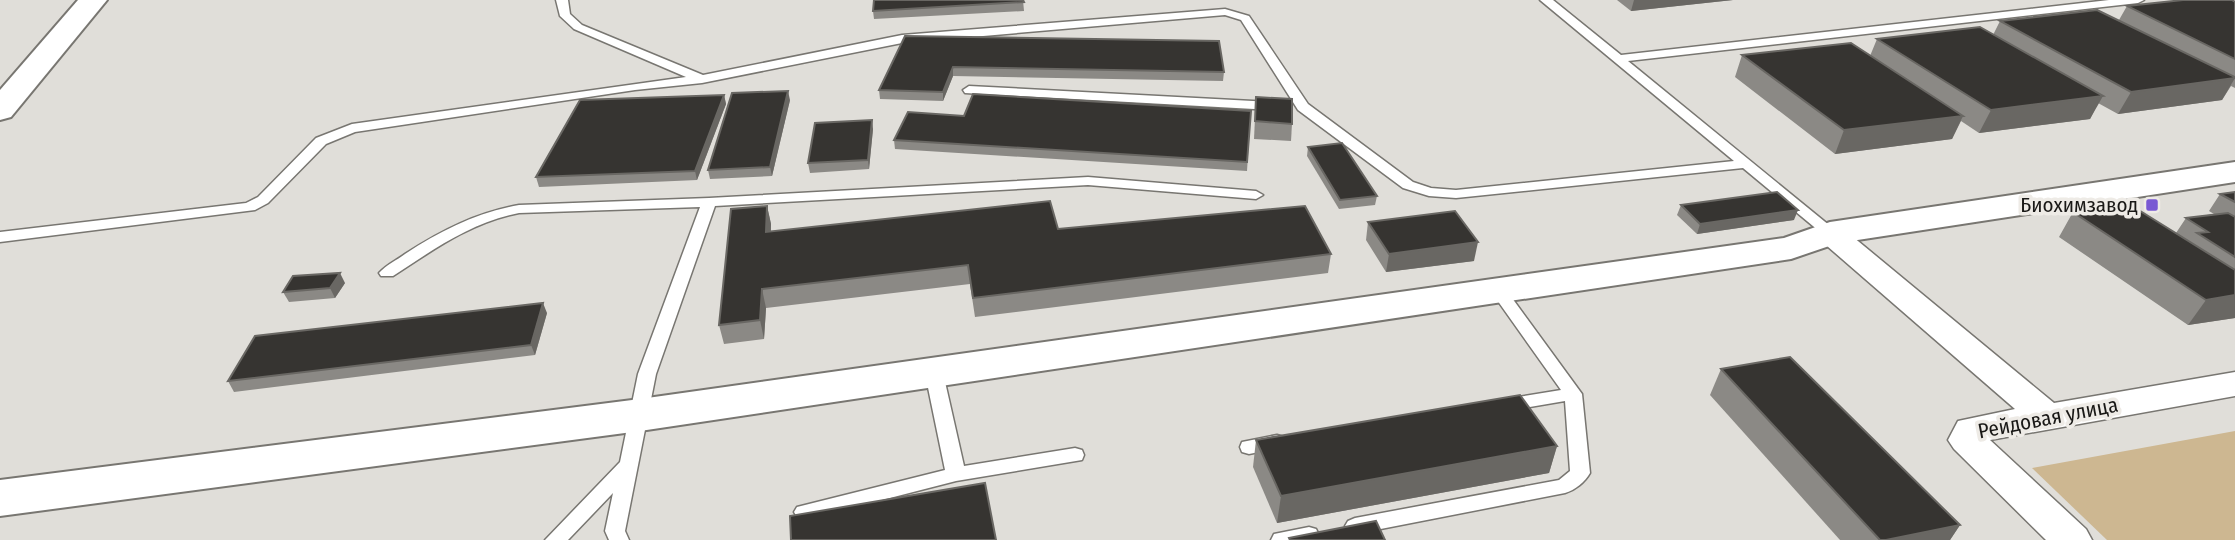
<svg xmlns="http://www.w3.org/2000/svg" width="2235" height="540" font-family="'Fira Sans Condensed',sans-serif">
	<rect width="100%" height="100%" fill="#e0ded9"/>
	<!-- green -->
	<polygon fill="#cdb791" points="2235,431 2235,540 2107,540 2032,468"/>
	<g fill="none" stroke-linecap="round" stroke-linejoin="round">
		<defs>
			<g id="lane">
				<polygon points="556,0 568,0 570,14 582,25 703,75 902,35 1225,9 1249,16 1308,104 1413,182 1431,188 1456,190 1734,161 1540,0 1553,0 1621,55 2109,0 2144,0 2138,3 1628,61 1835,230 1838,233 1830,238 1825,236 1743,168 1456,198 1429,196 1403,188 1298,110 1241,20 1225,15 902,43 702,83 635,90 355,132 326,144 268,203 255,210 0,242 0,232 246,203 258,197 316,138 352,124 686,77 574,29 560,16"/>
				<polygon points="969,86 1274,102 1280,106 1274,110 965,93 963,90"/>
				<path d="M1088 177 1256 191 1263 195 1256 199 1088 185 715 206 656 374 625 531 629 540H609L605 531 613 493 568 540H545L620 462 638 374 700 207 519 213C471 222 433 250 393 276H381L379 273C386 265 397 260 405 254 442 230 476 213 519 205L709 198Z"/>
				<path d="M1498 285 1504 287 1582 394 1590 473C1585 482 1575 490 1565 493L1355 534 1348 531 1345 526 1348 521 1355 518 1559 480 1570 471 1565 401 1506 411 1500 409 1497 405 1500 401 1506 399 1561 390 1490 290Z"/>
				<polygon points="934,367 940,369 943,373 964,466 1075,448 1082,450 1084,455 1082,460 956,481 804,520 797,517 794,512 797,507 945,470 925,373 928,369"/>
				<polygon points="1277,435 1284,437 1286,442 1284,447 1249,454 1242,452 1240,447 1242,442"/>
				<polygon points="1309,527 1316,529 1319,535 1316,540 1271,540 1274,534"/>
			</g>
			<polygon id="street" points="1830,224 1841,227 2054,403 2235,372 2235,396 1990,440 2086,529 2092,540 2046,540 1954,449 1948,440 1958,421 2015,409 1819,239 1815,233 1819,227"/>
			<g id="secondary">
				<polygon points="78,0 107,0 11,117 0,120 0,90"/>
				<polygon points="2235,162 2235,182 1838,243 1791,259 640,431 0,516 0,480 640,399 1784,238 1830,222"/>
			</g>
		</defs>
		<!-- lane casing -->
		<use href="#lane" stroke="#787671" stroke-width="3"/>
		<!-- street casing -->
		<use href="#street" stroke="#787671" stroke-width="3"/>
		<!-- secondary casing -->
		<use href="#secondary" stroke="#787671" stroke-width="4"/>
		<!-- lane -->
		<use href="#lane" fill="#fff" fill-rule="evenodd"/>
		<!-- street -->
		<use href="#street" fill="#fff" fill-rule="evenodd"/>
		<!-- secondary -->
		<use href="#secondary" fill="#fff" fill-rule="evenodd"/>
	</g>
	<!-- wall -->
	<g fill="#8b8985">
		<polygon points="1023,0 1024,11 874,19 873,11"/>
		<polygon points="1617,0 1733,0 1631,11"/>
		<polygon points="2235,2 2235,88 2231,86 2222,100 2118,114 2098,103 2090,119 1979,133 1961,121 1952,139 1835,154 1735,77 1742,55 1870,56 1877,39 1993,35 2000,21 2119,20 2127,6"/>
		<polygon points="905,36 1224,72 1223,81 953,76 943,101 880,99 879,90"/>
		<polygon points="724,95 726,104 697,180 539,187 536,177"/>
		<polygon points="1256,97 1292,124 1291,141 1254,139"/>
		<polygon points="790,100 772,176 710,179 708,170"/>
		<polygon points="1251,111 1247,171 895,149 894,140 964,116"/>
		<polygon points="873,129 869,169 810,173 808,163"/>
		<polygon points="1308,147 1377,196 1375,205 1339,209 1307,156"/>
		<polygon points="2235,192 2235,318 2188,325 2059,237 2073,212 2176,233 2186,218 2214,214 2209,211 2220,194"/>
		<polygon points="1681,205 1794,220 1697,234 1677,215"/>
		<polygon points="767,206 771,224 771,232 1058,229 1331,254 1328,273 975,317 970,284 766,308 764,339 724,344 719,325"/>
		<polygon points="1368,222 1474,261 1386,272 1366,240"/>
		<polygon points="345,283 335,298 289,302 283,292"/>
		<polygon points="547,313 535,355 234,392 228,381"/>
		<polygon points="1721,369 1960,525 1950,540 1840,540 1710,395"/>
		<polygon points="1256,440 1557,446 1549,473 1277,523 1253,467"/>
	</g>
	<!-- shaded-wall -->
	<g fill="#696763">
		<polygon points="1634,0 1733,0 1631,11"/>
		<polygon points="953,67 953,76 943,101 943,92"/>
		<polygon points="2235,78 2222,100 2118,114 2131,92"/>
		<polygon points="788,91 790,100 772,176 770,167"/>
		<polygon points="724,95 726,104 697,180 695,171"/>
		<polygon points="2103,96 2090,119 1979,133 1991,110"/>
		<polygon points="1963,116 1952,139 1835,154 1844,130"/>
		<polygon points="872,120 873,129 869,169 868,160"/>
		<polygon points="767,206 771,224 770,251 766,232"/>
		<polygon points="1798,210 1794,220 1697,234 1700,224"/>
		<polygon points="1478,242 1474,261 1386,272 1389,254"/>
		<polygon points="340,273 345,283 335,298 330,288"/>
		<polygon points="762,289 766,308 764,339 760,320"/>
		<polygon points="2235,295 2235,318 2188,325 2206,300"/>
		<polygon points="543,303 547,313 535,355 531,345"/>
		<polygon points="1557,446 1549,473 1277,523 1281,496"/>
		<polygon points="1960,525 1950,540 1886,540"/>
	</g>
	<!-- building -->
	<g fill="#363431" stroke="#696763" stroke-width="2">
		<polygon points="874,0 1023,0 1024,2 873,11"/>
		<polygon points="2183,0 2232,0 2235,2 2235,59 2127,6"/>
		<polygon points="2097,10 2235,77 2235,78 2131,92 2000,21"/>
		<polygon points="1980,27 2103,96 1991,110 1877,39"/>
		<polygon points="905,36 1219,41 1224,72 953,67 943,92 879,90"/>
		<polygon points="1851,43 1963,116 1844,130 1742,55"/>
		<polygon points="788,91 770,167 708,170 732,93"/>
		<polygon points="973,94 1251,111 1247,162 894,140 908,112 964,116"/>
		<polygon points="724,95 695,171 536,177 580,100"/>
		<polygon points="1256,97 1292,99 1292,124 1255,121"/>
		<polygon points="872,120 868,160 808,163 815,123"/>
		<polygon points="1342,143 1377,196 1340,200 1308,147"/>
		<polygon points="1777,192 1798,210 1700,224 1681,205"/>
		<polygon points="2235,192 2235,202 2220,194"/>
		<polygon points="1050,201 1058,229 1305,206 1331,254 973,298 968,265 762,289 760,320 719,325 731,209 767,206 766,232"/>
		<polygon points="2129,204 2235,270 2235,295 2206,300 2073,212"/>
		<polygon points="1455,211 1478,242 1389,254 1368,222"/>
		<polygon points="2228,213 2235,217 2235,257 2197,233 2208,232 2186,218"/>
		<polygon points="340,273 330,288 283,292 293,276"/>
		<polygon points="543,303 531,345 228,381 255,336"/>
		<polygon points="1790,357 1960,525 1886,540 1880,540 1721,369"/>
		<polygon points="1520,395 1557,446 1281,496 1256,440"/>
		<polygon points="985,483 996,540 791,540 790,516"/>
		<polygon points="1376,521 1385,540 1290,540 1289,538"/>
	</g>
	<!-- markers -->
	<rect fill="#7959d3" stroke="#eeebe6" stroke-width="2.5" x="2145" y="198" width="14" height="14" rx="3.5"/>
	<g text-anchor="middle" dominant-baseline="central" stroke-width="7" stroke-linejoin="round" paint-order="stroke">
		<!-- poi labels -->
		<g font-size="21" fill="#191816" stroke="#eeebe6" text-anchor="end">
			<text x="2138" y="205">Биохимзавод</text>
		</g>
		<!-- street labels -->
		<g font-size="21" fill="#191816" stroke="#eeebe6">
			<text transform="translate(2048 418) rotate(-11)">Рейдовая улица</text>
		</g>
	</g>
</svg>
